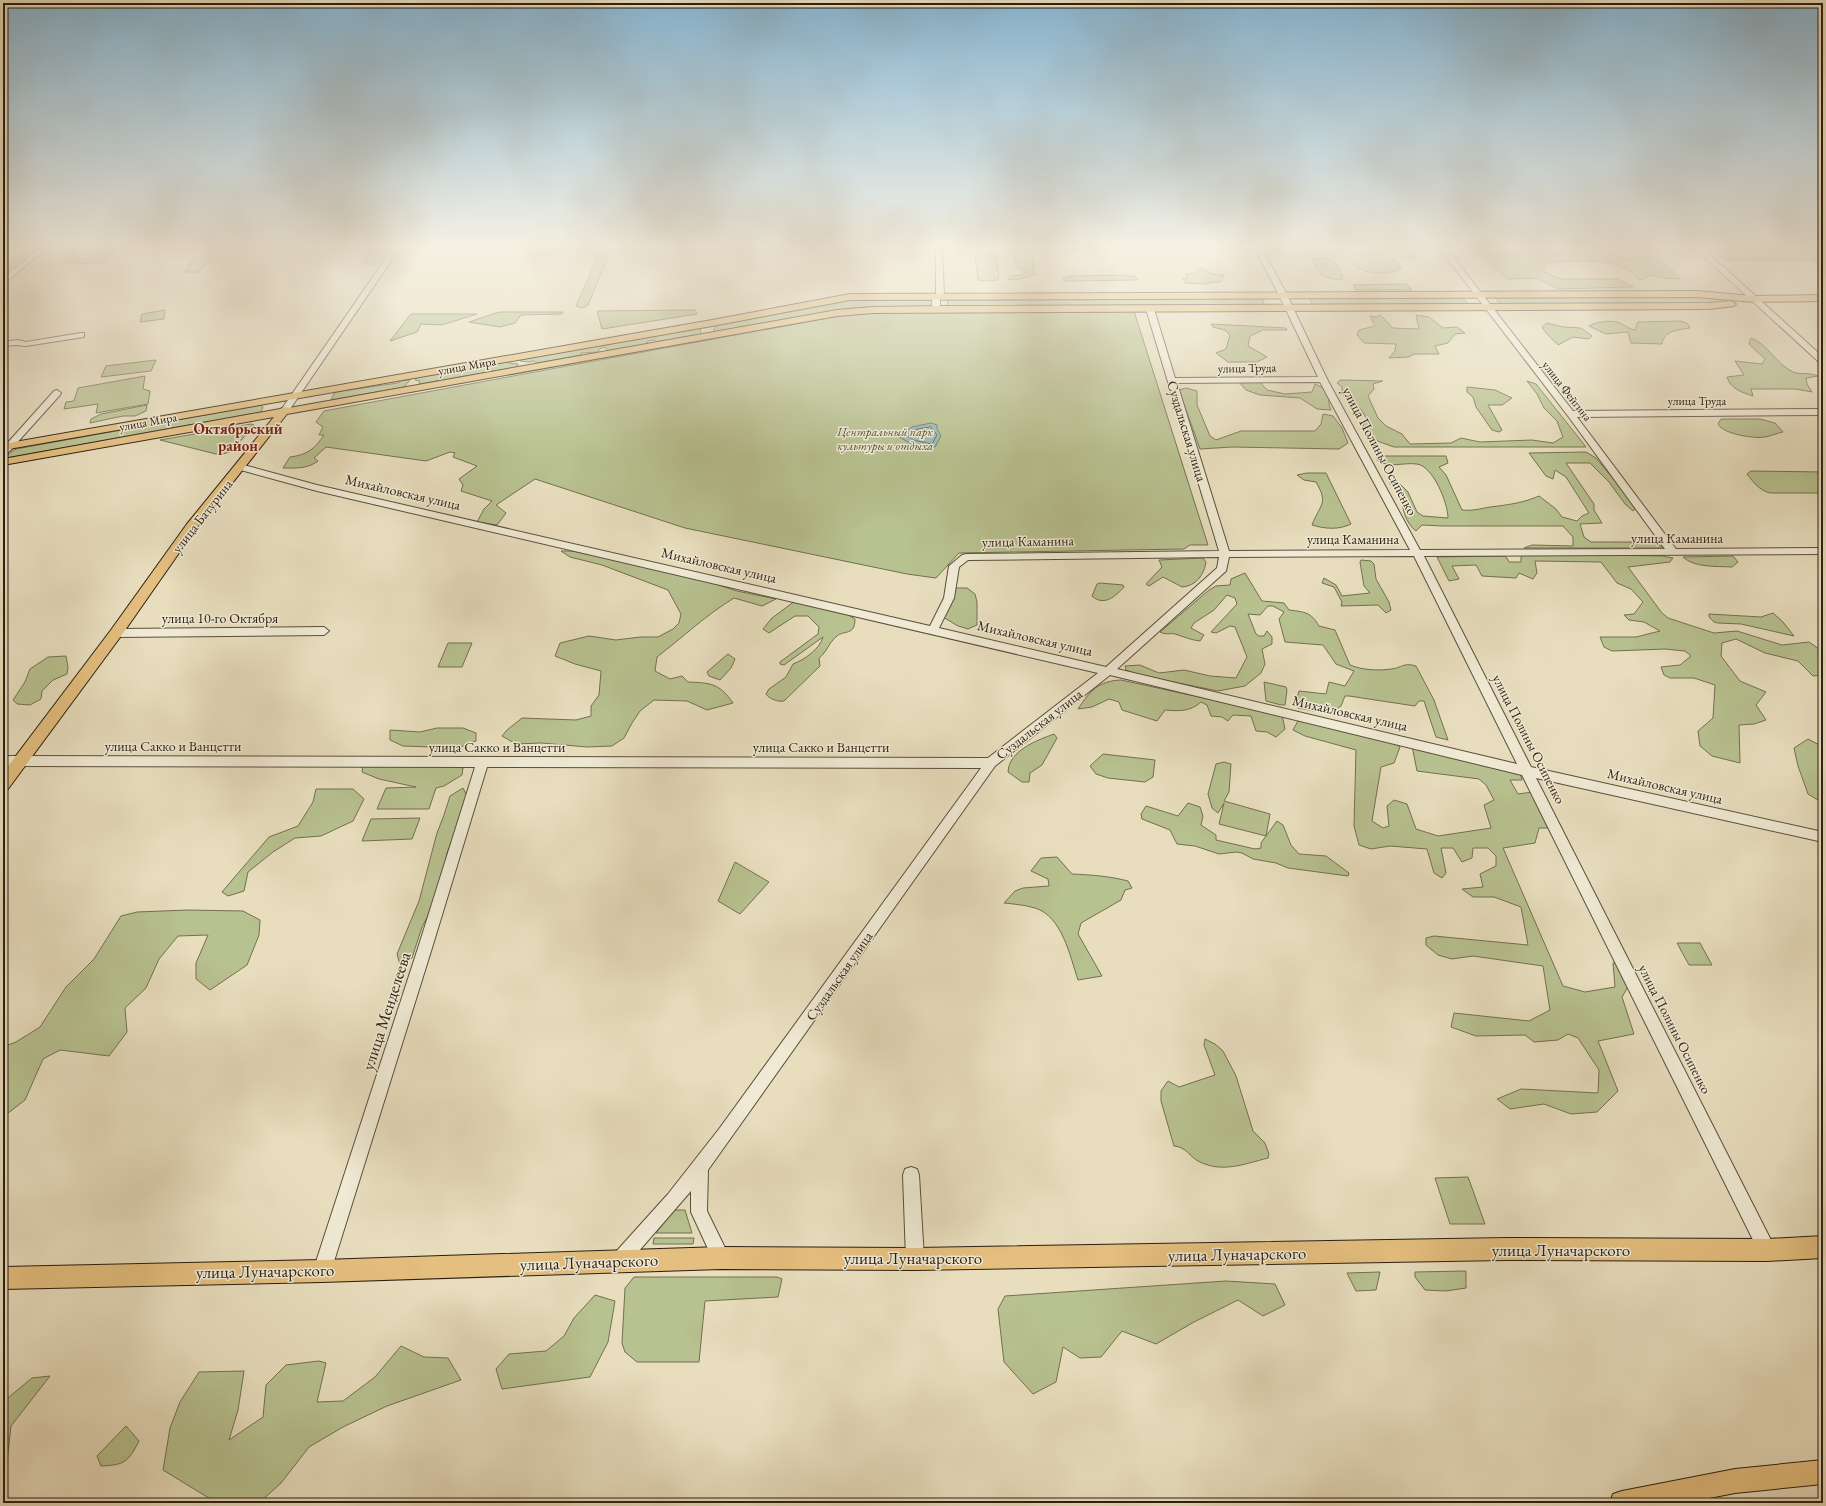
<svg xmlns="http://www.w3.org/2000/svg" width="1826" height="1506" font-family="'EB Garamond',serif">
	<rect width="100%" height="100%" fill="#e8debe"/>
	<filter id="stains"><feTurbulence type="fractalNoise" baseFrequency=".005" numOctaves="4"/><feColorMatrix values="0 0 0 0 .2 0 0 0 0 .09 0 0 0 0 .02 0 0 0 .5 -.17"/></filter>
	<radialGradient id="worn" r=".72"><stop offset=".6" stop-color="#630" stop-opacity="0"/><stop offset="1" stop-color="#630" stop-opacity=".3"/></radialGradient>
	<!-- green -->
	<g fill="#b8c190" stroke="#727050">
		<polygon points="23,245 42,245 3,278 3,273 12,266 9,265 29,247"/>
		<path d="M81 245H121L105 262 79 264 63 261C69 256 74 249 81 245Z"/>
		<polygon points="369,245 396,245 384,264 361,264 369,253 363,253"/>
		<polygon points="603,245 613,245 588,305 583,308 576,306"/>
		<path d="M1385 245H1406L1417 258 1411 260C1404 256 1398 255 1391 259L1397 262 1401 269C1388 275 1367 275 1356 266 1353 263 1351 259 1349 255L1387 253Z"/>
		<polygon points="1708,245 1823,245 1823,260 1726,260"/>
		<polygon points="1041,246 1090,246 1089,249 1062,250 1055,254 1049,251 1031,251 1035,275 1015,280 1008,279 1010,276 1021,275 1025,272 1016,266 1014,253 1026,250 1026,247"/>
		<path d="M1476 247C1482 248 1483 250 1488 252 1495 256 1524 253 1533 251L1537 253 1551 254H1588L1605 253 1635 261 1634 257 1643 258 1656 255 1681 279 1664 278 1651 275 1640 280C1635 277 1631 271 1625 268 1605 258 1569 261 1547 263L1542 271 1561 279H1618L1633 287 1558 289 1537 278 1507 279 1479 252Z"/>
		<polygon points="985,254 996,254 999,274 998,280 985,281 978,280 975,258"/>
		<polygon points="193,258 213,258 199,272 184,272 191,265 187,265"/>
		<path d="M1326 258 1334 261 1343 277 1341 280C1322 278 1320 276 1312 259Z"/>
		<polygon points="1198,268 1208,271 1211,274 1224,275 1220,282 1209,283 1208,284 1186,283 1183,279 1187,277 1186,274 1195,273"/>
		<polygon points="1124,275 1136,277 1138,280 1064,281 1062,278 1071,276"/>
		<polygon points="1403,284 1408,285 1412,290 1356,290 1353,285"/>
		<polygon points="1461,297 1467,302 1464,304 1313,305 1309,298"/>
		<polygon points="1707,297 1726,300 1726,301 1712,303 1501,304 1495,298"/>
		<polygon points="1255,298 1263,300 1264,303 1260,305 947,306 948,300"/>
		<polygon points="850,300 929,300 933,302 933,304 929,307 853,308 713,332 716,325"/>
		<polygon points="165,310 164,319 140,322 142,314"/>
		<polygon points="695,310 697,314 602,329 597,311"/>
		<path d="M1134 311 1208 545H1190L1184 549 959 553 936 578 907 574 685 528 535 479 496 505 506 513 497 525 477 522 484 509 492 501 461 491 463 485 459 479 477 466 453 457 455 453 450 452 426 461 326 447 314 458 318 461C307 469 297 468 283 468L290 457C307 455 315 449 324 435H319L323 427 316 422 324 411 838 316 876 312Z"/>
		<polygon points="499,312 563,312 562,314 521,315 515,323 500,327 469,322"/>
		<polygon points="411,314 477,314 442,325 421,324 417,332 390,341"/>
		<polygon points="1380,315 1393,328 1419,329 1416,315 1429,317 1443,328 1457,327 1465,333 1455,334 1448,343 1435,346 1439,354 1414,354 1409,357 1389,358 1395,351 1396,344 1364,343 1357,335 1359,330 1375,326 1370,316 1377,317"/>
		<path d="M1680 321 1687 323 1690 328C1679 330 1664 330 1662 344L1631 343 1628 332 1606 334 1589 326C1596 322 1609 320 1617 322 1624 324 1628 329 1635 330L1638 322Z"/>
		<polygon points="1547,323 1563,327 1581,328 1592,336 1589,339 1573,337 1558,345 1546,333 1542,327"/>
		<polygon points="1211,324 1286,328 1287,330 1263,330 1250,336 1248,346 1267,357 1257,362 1228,362 1216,353 1226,349 1230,335 1225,330 1213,327"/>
		<polygon points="700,327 701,335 657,343 655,340 648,341 647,344 608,351 605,347 599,349 598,352 581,353 581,355 537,363 534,361 529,362 520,361 520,359"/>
		<path d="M1751 338C1769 345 1776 364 1793 372 1800 375 1809 372 1818 376L1806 378 1807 384 1812 392 1795 389H1751L1753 396C1741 392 1731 389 1727 377L1744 375 1735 361 1762 364 1765 359 1749 344Z"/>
		<polygon points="156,360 151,371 101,377 106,366"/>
		<polygon points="508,361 509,363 518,364 517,367 419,384 420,381 415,380 418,377"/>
		<polygon points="145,376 143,389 150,391 148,404 96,413 98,404 64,409 66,402 74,401 78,388"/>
		<polygon points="402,380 410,380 404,387 331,400 335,392 398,383"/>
		<polygon points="1258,380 1267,390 1285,394 1312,392 1315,384 1329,391 1329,405 1331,410 1317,409 1300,398 1260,395 1246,390 1238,381"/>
		<path d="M1340 380 1383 381 1373 384 1374 389 1368 396 1378 418 1386 426 1402 434 1410 444 1451 443 1461 438 1480 442 1532 440 1553 443 1563 437 1557 421 1544 408 1537 394 1527 381 1536 384 1586 447H1394L1369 438 1363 425 1366 418C1364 415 1362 409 1358 407 1350 402 1341 399 1342 387L1337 383Z"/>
		<polygon points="1467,387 1495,390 1512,398 1502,405 1488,405 1502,430 1499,432 1492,430 1476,407 1473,397 1467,392"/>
		<polygon points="1186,388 1197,391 1197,405 1210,436 1216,440 1241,431 1315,431 1321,424 1323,414 1333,416 1342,428 1348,443 1339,449 1232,447 1200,449 1179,390"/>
		<polygon points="147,405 146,411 135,416 123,416 90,423 91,419 101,414"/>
		<polygon points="260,405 263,407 261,412 7,458 9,453 16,449"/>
		<path d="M1721 419H1760L1775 423 1783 432C1777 433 1771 436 1765 437 1754 439 1723 434 1718 424Z"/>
		<polygon points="251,424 254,425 232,451 220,455 160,440"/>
		<path d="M1586 452 1596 458 1637 507 1633 511 1625 504 1609 482 1590 463H1566L1594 504V510L1602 523 1580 524 1584 537 1591 542H1653L1664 548H1524L1532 545 1573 546V537L1563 526H1443L1422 525 1416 531C1405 523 1401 506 1402 493L1390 484 1391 480 1397 481 1408 492 1417 512 1423 516 1448 518C1448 503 1433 466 1417 464 1403 462 1389 469 1377 460L1379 456H1446L1448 463 1439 467 1446 475 1462 510C1473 511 1479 509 1490 507 1507 505 1523 503 1539 496L1556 509 1562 517 1577 521 1582 516 1589 513 1566 477 1555 470 1553 479 1546 476 1529 453Z"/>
		<path d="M1751 471 1823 472V493H1770C1759 490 1754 483 1747 474Z"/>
		<path d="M1307 473H1326L1351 524C1339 530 1325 529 1312 525 1320 504 1329 504 1316 482L1304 480 1297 475Z"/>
		<path d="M561 551H572L650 567 697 578 737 591 776 599 762 606 734 598C706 615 683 637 657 657L655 671 670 679 682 676 688 682C711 683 719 683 733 703L707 710 687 701 654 700 640 711 632 723 624 738 612 746 587 747 541 743 516 744 502 736 507 730 522 718 576 720 591 716V706L599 695 601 671 575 664 555 656 560 643 589 636 616 640 640 637H658L673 629 679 623 681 614 668 590 602 565 570 557Z"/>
		<polygon points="1525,554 1662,556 1673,558 1670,562 1628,567 1662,613 1668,618 1714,633 1737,631 1782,645 1809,642 1823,652 1823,675 1813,676 1798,661 1765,653 1736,639 1722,643 1721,656 1740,681 1766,692 1756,705 1766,720 1754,724 1739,725 1740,763 1712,756 1700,746 1698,731 1713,718 1715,685 1694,678 1670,678 1664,675 1661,667 1680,665 1691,656 1685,651 1665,649 1612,651 1604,647 1600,637 1636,637 1660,631 1644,622 1629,620 1624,615 1634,614 1643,602 1631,589 1617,583 1601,562 1535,561 1537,573 1533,579 1519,573 1516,578 1482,576 1476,565 1452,566 1459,579 1449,581 1437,557 1504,556 1507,558 1509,562 1521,562 1521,557"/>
		<path d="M1733 556 1738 562 1732 567C1716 566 1695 568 1683 557Z"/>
		<path d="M1203 558 1206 562C1204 575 1196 586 1182 587L1163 577 1149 586 1146 584 1162 567 1159 560Z"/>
		<polygon points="1361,560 1371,561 1374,564 1376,579 1389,602 1391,610 1386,613 1378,605 1341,606 1342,602 1334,587 1322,583 1324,578 1336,585 1342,596 1370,593 1364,586 1360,562"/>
		<path d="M1245 573 1262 601 1284 603 1289 610C1305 612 1311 612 1319 626L1335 630 1350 665C1362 670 1378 671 1391 669 1402 668 1403 662 1416 666L1434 700 1448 740 1436 737 1424 701H1419L1415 706 1349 696H1345L1341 706 1334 711 1325 706 1314 711 1298 708 1296 701 1299 691 1326 694 1329 682 1345 686 1354 671 1336 664 1323 645 1285 642 1279 619 1284 612 1273 606H1268L1260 615 1248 614 1256 634 1259 636H1264L1267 631 1272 637V644L1262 649 1265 664 1261 673 1245 686 1218 691 1139 675 1126 670 1125 666 1140 665 1159 673 1184 670 1210 676 1236 678 1247 657 1235 627 1230 626 1216 633 1211 632 1237 604 1235 598 1227 595 1214 610 1194 623 1191 628 1204 635 1200 641C1191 640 1184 637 1175 634 1170 633 1165 635 1160 632L1209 590 1216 586 1230 585 1231 579Z"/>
		<path d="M1100 583 1123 585 1124 587C1116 596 1104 607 1092 596L1097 584Z"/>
		<polygon points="956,588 967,588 975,594 977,602 977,625 968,629 958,626 943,617"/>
		<path d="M795 601 842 611 855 619C855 636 844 630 837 636 829 642 827 652 819 658L820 666 784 701C778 702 769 699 766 694L769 689 786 677 793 664C804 660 820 649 823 637L784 665 780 664V662L818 634 819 627 808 616H795L769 633 763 629 772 618Z"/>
		<polygon points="1773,613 1783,622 1794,636 1741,624 1718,623 1714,622 1709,617 1709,614 1761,617"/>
		<polygon points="448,643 472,643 462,667 438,667"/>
		<polygon points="728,654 735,659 731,668 720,680 709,676 707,672"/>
		<polygon points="66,656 68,667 67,674 53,680 42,691 41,699 30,705 17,704 13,700 25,682 30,669 48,657"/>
		<path d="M1121 680 1282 715 1285 729 1276 737 1267 732 1256 731 1251 716 1233 715 1228 721 1222 717 1211 716 1207 705 1201 702C1190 712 1179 711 1165 710L1157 721 1122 710 1119 702 1109 699 1092 707 1078 709C1090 691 1098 681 1121 680Z"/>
		<polygon points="1264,682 1286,687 1287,690 1285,705 1281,705 1266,701"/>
		<polygon points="1299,719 1393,742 1400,747 1394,763 1381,767 1372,821 1383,828 1389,826 1387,806 1394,800 1407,804 1416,829 1438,836 1491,828 1484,805 1494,800 1486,785 1479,779 1417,771 1412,746 1520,772 1522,780 1510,780 1518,794 1533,792 1551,823 1548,828 1539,828 1535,843 1503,848 1563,986 1585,992 1615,987 1613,963 1618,962 1629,985 1622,997 1634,1034 1598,1041 1618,1091 1597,1112 1571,1114 1544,1104 1510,1109 1497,1099 1521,1089 1598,1093 1599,1070 1578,1038 1568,1034 1558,1040 1534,1042 1525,1035 1476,1036 1451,1027 1454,1013 1529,1021 1550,1010 1543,966 1473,956 1452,959 1438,955 1426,945 1426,938 1434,936 1528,945 1521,907 1494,897 1473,897 1462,889 1483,887 1480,874 1496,866 1496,856 1488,848 1473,848 1472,858 1462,862 1453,848 1441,848 1446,873 1442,878 1434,873 1427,849 1390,846 1371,849 1359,845 1354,826 1356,750 1305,736 1293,730"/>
		<polygon points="437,728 463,728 476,733 476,741 458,748 403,746 390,740 390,730 420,732"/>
		<path d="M1054 734 1057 738 1042 765 1030 773 1029 782H1022L1008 772C1009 750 1038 740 1054 734Z"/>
		<polygon points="1808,739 1823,747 1823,803 1808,794 1798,766 1794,748"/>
		<polygon points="1103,754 1155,760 1153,777 1145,782 1108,778 1096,774 1090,766"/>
		<polygon points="1224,762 1231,764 1229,792 1224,801 1270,814 1266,836 1277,821 1283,825 1291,845 1299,854 1326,856 1349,873 1348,876 1288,868 1276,863 1253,859 1242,853 1236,852 1219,854 1195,846 1177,844 1170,830 1142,819 1141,814 1146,806 1178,816 1188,803 1200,807 1203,816 1201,825 1216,835 1216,840 1255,849 1261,848 1261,843 1266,836 1219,824 1224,803 1218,813 1212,808 1208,794 1216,764"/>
		<polygon points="429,764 463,768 462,775 444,786 436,788 429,809 377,809 386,788 416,787 379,779 362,772 363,765"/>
		<polygon points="463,788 468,798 447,853 440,893 422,927 412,958 401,968 397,954 419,901 437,833 444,815 450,796"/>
		<polygon points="316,789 353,789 364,799 353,821 321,836 295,838 273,852 248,872 244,891 228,896 222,892 269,837 298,826 313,802"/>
		<polygon points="420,818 412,839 362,841 371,819"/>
		<path d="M1057 857 1072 874C1092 875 1109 876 1128 881L1132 888 1125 890 1121 900 1081 923 1078 934 1102 976 1078 980C1070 956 1062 916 1035 908 1025 905 1014 904 1004 903L1015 891 1023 888 1049 886 1048 879 1031 871 1041 858Z"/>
		<polygon points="735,862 769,882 740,914 718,901"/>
		<polygon points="188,910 243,911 260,920 259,935 247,965 210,990 196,979 196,963 208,935 178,936 159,959 146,988 125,1008 127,1032 109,1056 60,1050 43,1059 25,1100 3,1117 3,1047 16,1042 40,1027 66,987 94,959 121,916 137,912"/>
		<polygon points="1677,943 1700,943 1712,965 1689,965"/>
		<path d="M1205 1039 1215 1044 1223 1051 1236 1076 1253 1131 1265 1143 1269 1154 1268 1158C1244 1164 1223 1173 1200 1162 1189 1157 1187 1147 1174 1146L1161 1101V1091L1168 1081 1179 1087 1215 1075 1204 1045Z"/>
		<polygon points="1468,1177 1485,1224 1450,1224 1435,1178"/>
		<polygon points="674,1210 685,1210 692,1233 656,1233"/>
		<polygon points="654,1238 694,1238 693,1244 653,1244"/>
		<polygon points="1466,1271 1466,1288 1446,1291 1425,1290 1415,1277 1415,1272"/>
		<polygon points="1380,1272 1376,1290 1356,1291 1347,1273"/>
		<polygon points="634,1277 777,1277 782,1279 778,1297 705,1301 699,1362 637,1362 625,1352 622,1343 625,1288"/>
		<polygon points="1226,1281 1275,1284 1285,1305 1263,1316 1238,1300 1194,1322 1156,1344 1122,1331 1101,1357 1080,1358 1063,1347 1056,1382 1033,1394 1004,1362 998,1309 1005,1296"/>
		<polygon points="595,1295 615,1301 608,1342 590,1377 502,1389 496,1369 509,1354 546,1351 564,1336 574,1318"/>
		<polygon points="401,1346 424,1357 448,1358 461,1380 387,1406 343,1427 309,1447 281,1483 259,1503 217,1503 163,1470 170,1428 180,1402 199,1372 244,1371 238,1410 229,1440 263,1417 266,1385 286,1365 319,1361 326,1363 317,1402 343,1401 375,1377"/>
		<polygon points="50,1376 11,1426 7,1462 3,1466 3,1402 32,1378"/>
		<path d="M126 1426 139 1441C128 1462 125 1465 101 1466L97 1456Z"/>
	</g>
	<!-- water -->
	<polygon fill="#98bbb6" stroke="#6c7c74" points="931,423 937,425 937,429 941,436 935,447 911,444 898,436 900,433 904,432 912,427"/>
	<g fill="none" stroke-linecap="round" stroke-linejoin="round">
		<!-- shore -->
		<polygon stroke="#626c64" stroke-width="1" points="931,427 937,435 932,444 913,440 908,436 914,430"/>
		<defs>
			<g id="minor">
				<polygon points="44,245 52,245 3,284 3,278"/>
				<polygon points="395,245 402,245 288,412 282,412 281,410"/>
				<polygon points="936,245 942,245 944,295 940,299 940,309 936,311 932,309 932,298 936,294"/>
				<path d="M1253 245H1260L1286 293 1327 379 1420 550 1665 549 1568 416 1437 245H1444L1573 411 1823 409V415L1577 417 1676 549 1823 548V554L1424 556 1531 767 1823 832V842L1536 778 1773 1244 1775 1250 1773 1256 1767 1258 1761 1256 1522 775 1110 675 995 766 708 1170 707 1211 730 1258 727 1264 721 1267 715 1264 691 1212V1191L625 1267 619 1270 613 1267 610 1261 613 1255 668 1194 719 1129 981 768 487 767 432 948 331 1271 328 1277 322 1280 316 1277 313 1271 418 948 475 767 3 766V756L988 758 1098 673 317 491 237 469 235 467 237 465 240 464 317 485 930 626 944 598 949 566 962 555 966 554 1219 551 1146 309 1150 307 1154 309 1175 378 1318 377 1278 293ZM1320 382 1410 550 1229 551 1177 383ZM1414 556 1517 764 1117 669 1226 571 1229 557ZM1219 557 1217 568 1106 667 939 628 954 598 959 567 968 560Z"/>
				<polygon points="1691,245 1699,245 1823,357 1823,363 1820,363"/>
				<polygon points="81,333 84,333 84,337 26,346 15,345 3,346 3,342 18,340 26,342"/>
				<polygon points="57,390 61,393 60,395 6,455 3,456 3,448 54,391"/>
				<polygon points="324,627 329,631 324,635 116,637 111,633 116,629"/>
				<polygon points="911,1167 917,1169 919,1175 924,1259 921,1265 915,1268 909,1265 906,1259 903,1175 905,1169"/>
			</g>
			<g id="major">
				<polygon points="1697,291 1753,296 1823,295 1823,301 1753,302 1697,297 850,300 712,326 3,450 3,444 712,320 850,294"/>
				<polygon points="1731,301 1736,304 1734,306 1709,309 873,313 837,316 287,414 195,530 121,636 8,789 3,791 3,773 111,630 187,524 274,417 3,465 3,459 280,409 285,407 289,408 837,310 873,307 943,306 1709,303"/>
				<polygon points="1823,1236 1823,1258 1767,1261 1506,1260 915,1270 721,1269 322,1282 3,1289 3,1267 322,1260 721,1247 915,1248 1506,1238 1767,1239"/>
				<polygon points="1823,1460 1823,1484 1735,1493 1684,1503 1610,1503 1613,1494 1622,1491 1735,1469"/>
			</g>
		</defs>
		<!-- minor casing -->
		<use href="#minor" stroke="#5a4e3c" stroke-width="2"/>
		<!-- major casing -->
		<use href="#major" stroke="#2b1e11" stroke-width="2"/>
		<!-- minor -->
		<use href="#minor" fill="#f0ead5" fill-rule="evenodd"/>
		<!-- major -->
		<use href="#major" fill="#e4bf7f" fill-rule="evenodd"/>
	</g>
	<!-- sky -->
	<linearGradient id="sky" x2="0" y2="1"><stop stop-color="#88b7d4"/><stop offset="0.54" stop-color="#f5f0e2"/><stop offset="1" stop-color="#f5f0e2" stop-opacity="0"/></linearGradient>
	<rect width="1826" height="456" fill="url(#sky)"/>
	<g text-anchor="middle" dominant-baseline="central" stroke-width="3" stroke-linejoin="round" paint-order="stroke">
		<!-- far-street labels -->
		<g font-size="12" fill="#2b1e11" stroke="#f0ead5">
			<text transform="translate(467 366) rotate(-10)">улица Мира</text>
			<text transform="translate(1247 368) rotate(-1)">улица Труда</text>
			<text transform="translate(1567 391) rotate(52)">улица Фейгина</text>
			<text x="1697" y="401">улица Труда</text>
			<text transform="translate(148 422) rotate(-10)">улица Мира</text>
		</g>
		<!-- far-park labels -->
		<g font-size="12" font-style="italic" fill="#554f37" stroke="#f0ead5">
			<text x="885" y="432">Центральный парк<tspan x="885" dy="14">культуры и отдыха</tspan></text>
		</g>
		<!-- street labels -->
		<g font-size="14" fill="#2b1e11" stroke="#f0ead5">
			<text transform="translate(1187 431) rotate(73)">Суздальская улица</text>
			<text transform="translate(1380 451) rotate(62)">улица Полины Осипенко</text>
			<text transform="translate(403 492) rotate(13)">Михайловская улица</text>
			<text transform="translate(202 516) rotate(-52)">улица Батурина</text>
			<text x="1677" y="538">улица Каманина</text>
			<text x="1353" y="539">улица Каманина</text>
			<text transform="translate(1028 541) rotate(-1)">улица Каманина</text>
			<text transform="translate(719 565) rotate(13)">Михайловская улица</text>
			<text x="220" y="618">улица 10-го Октября</text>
			<text transform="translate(1035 638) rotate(13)">Михайловская улица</text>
			<text transform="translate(1350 713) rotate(13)">Михайловская улица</text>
			<text transform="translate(1039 724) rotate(-38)">Суздальская улица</text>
			<text transform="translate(1529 739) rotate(63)">улица Полины Осипенко</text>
			<text x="173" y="746">улица Сакко и Ванцетти</text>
			<text x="497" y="747">улица Сакко и Ванцетти</text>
			<text x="821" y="747">улица Сакко и Ванцетти</text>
			<text transform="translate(1665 786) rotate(13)">Михайловская улица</text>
			<text transform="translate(839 976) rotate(-55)">Суздальская улица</text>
			<text transform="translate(1675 1029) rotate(63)">улица Полины Осипенко</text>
		</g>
		<!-- far-district labels -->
		<g font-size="15" font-weight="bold" fill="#7a1f14" stroke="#f0ead5">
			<text x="238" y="428">Октябрьский<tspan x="238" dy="17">район</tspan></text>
		</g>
		<!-- near-street labels -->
		<g font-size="17" fill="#2b1e11" stroke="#f0ead5">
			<text transform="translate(386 1011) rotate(-72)">улица Менделеева</text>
			<text x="1561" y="1250">улица Луначарского</text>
			<text transform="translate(1237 1254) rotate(-1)">улица Луначарского</text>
			<text x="913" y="1258">улица Луначарского</text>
			<text transform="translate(589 1262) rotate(-2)">улица Луначарского</text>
			<text transform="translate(265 1271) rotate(-1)">улица Луначарского</text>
		</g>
	</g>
	<!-- margin -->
	<rect width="1826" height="1506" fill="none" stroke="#e8debe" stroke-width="16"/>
	<rect x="4" y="4" width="1818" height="1498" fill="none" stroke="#2b1e11" stroke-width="2"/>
	<rect x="8" y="8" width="1810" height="1490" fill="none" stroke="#2b1e11"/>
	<rect width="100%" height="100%" filter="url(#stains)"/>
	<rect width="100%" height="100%" fill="url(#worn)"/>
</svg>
